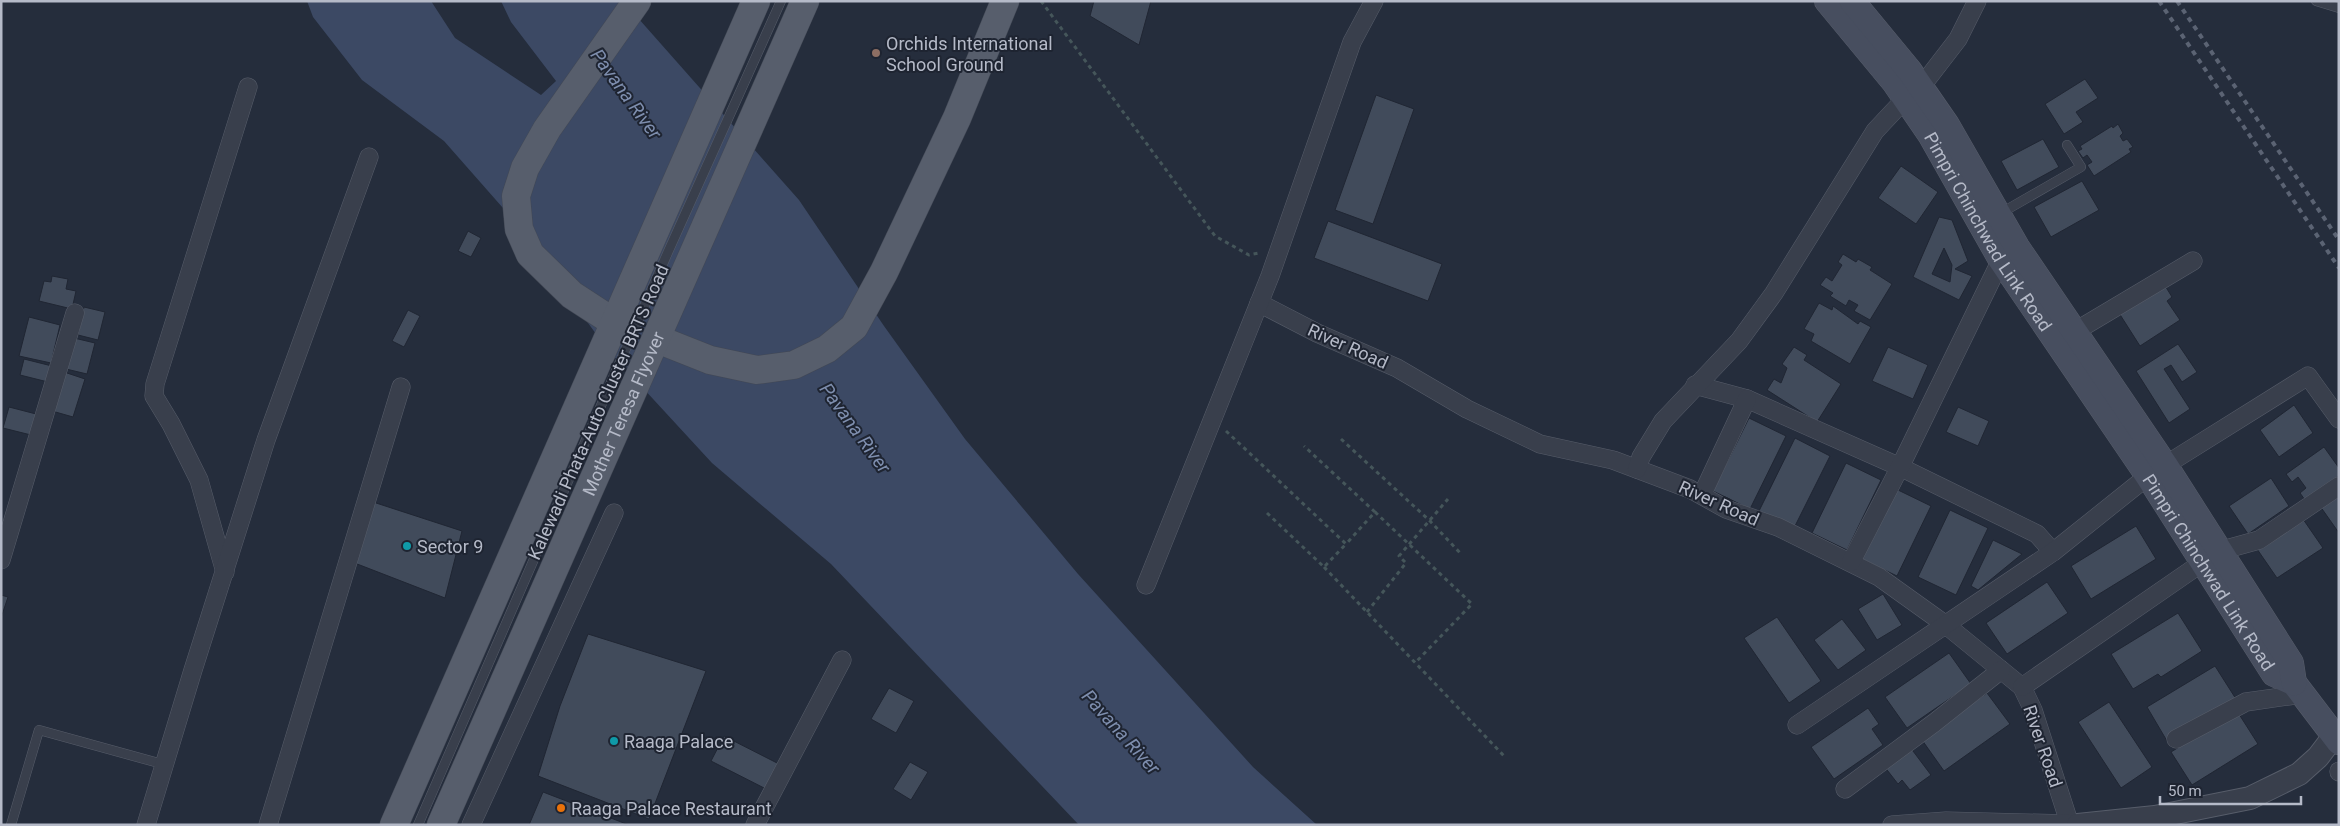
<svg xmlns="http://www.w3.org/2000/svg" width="2340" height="826" font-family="Roboto,sans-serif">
	<rect width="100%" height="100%" fill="#252d3c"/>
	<!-- water -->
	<polygon fill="#3c4964" points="307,1 431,1 455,38 541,95 556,81 511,22 501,1 623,1 799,200 884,326 965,439 1078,574 1253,767 1317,825 1079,825 831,564 712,463 607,349 510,216 444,141 362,80 313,17"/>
	<!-- building -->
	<g fill="#414b5b" stroke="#202633" fill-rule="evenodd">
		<polygon points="1094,1 1151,1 1139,45 1090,16"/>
		<polygon points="2085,79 2098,98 2076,112 2083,122 2064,134 2045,104"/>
		<polygon points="1376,95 1414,109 1373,224 1335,210"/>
		<polygon points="2118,124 2123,133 2120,136 2123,141 2127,139 2133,147 2129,149 2131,152 2094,176 2087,165 2092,162 2087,155 2083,158 2078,151 2082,149 2080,146 2112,126 2113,128"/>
		<polygon points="2043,139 2059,167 2017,190 2001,161"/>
		<polygon points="1901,166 1938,192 1916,224 1878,198"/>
		<polygon points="2082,181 2099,210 2051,237 2034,207"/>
		<path d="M1939 217 1952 220 1968 261 1955 269 1972 276 1959 300 1913 277ZM1944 248 1952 265 1950 282 1932 274Z"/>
		<polygon points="1328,221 1442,264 1428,301 1314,258"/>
		<polygon points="468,231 481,238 471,257 458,251"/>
		<polygon points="1843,254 1856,262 1858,259 1872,267 1870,270 1892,284 1870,320 1854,311 1858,305 1849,300 1846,306 1830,296 1833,293 1820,285 1826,277 1832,281 1842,265 1838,262"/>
		<polygon points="52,276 68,279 66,289 76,291 72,309 39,301 44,281 51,282"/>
		<polygon points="2164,284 2172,297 2167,301 2180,320 2140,346 2119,313"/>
		<polygon points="1819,303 1832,310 1833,306 1858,324 1860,321 1871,327 1850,364 1811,341 1814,334 1804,329"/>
		<polygon points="84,307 105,312 98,340 78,335"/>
		<polygon points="408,310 420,316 404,347 392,341"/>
		<polygon points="29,317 60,325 51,363 19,356"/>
		<polygon points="74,338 95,343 87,374 66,369"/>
		<polygon points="2178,344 2197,372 2182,382 2171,365 2164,369 2190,409 2169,423 2136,371"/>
		<polygon points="1794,347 1807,355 1804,360 1841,384 1817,422 1767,390 1774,379 1781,383 1787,368 1782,364"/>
		<polygon points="1888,347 1928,365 1913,399 1872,381"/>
		<polygon points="24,359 56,367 52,383 20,375"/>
		<polygon points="64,372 85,379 73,417 52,411"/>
		<polygon points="2294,405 2313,433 2279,457 2260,430"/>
		<polygon points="9,407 40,415 35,436 3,428"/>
		<polygon points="1958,407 1989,421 1978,446 1946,432"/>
		<polygon points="1749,418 1786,436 1750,509 1713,491"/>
		<polygon points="1795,438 1830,456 1794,528 1759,511"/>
		<polygon points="2324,447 2339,468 2339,476 2305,500 2300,493 2306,488 2298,477 2292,482 2286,474"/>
		<polygon points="1846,463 1881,480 1847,550 1812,533"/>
		<polygon points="2271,478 2289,506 2248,534 2229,506"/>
		<polygon points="1896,489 1931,506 1897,576 1862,559"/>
		<polygon points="2339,494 2339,533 2320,506"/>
		<polygon points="370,501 462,531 445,598 352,562"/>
		<polygon points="1950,510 1988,528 1956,595 1918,577"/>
		<polygon points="2303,519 2323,548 2277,578 2257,549"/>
		<polygon points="2136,526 2156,559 2091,599 2071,566"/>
		<polygon points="1993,540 2022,554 1978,590 1971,586"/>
		<polygon points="2047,582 2068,613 2007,654 1986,623"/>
		<polygon points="1883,594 1902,625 1877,640 1858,609"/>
		<polygon points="1,595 8,597 1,618"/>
		<polygon points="2178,613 2202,651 2161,677 2158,674 2133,689 2111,654"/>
		<polygon points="1777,617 1821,681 1789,703 1744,638"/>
		<polygon points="1842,619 1866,650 1838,670 1814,640"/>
		<polygon points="588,634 706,671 649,819 538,776 560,706"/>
		<polygon points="1949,653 1971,684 1907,728 1885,697"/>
		<polygon points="2215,666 2236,699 2167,741 2147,707"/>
		<polygon points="889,688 914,701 896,733 871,719"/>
		<polygon points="1987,693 2010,724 1944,771 1922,740"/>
		<polygon points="2109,702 2152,767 2121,788 2078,722"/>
		<polygon points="1868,708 1879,724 1872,729 1883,745 1834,779 1811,747"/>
		<polygon points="2237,711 2258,744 2192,785 2171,752"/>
		<polygon points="724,736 781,765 768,790 711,761"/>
		<polygon points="1910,747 1931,775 1910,790 1902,780 1898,784 1884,766"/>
		<polygon points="910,762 928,772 911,800 893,789"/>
		<polygon points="543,792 629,825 529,825"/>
	</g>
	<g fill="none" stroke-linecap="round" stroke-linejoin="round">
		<defs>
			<g id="service">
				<polyline points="2316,1 2339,8"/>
				<polyline points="2001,213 2081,167 2067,145"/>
				<polyline points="11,825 39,730 166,765"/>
				<polyline points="418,825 668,252 781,1"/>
			</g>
			<g id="minor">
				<polyline points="1259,303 1317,333 1397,368 1467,409 1540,444 1613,460 1690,489 1726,509 1778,527 1879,577 1946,625 2022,687 2033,710 2070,825"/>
				<polyline points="2074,332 2193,261"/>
				<polyline points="1695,385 1747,399 1900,467 2037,534 2053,552"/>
				<polyline points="1637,469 1641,457 1663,421 1739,341 1774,293 1875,131 1905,99 1921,87 1958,39 1977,1"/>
				<polyline points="1702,495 1747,399"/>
				<polyline points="1,560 75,313"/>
				<polyline points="1851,562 1900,467 2001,260"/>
				<polyline points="225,572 199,480 171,424 154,396 155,384 248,87"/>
				<polyline points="1146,585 1270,276 1352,42 1374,1"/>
				<polyline points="2022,687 2219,551 2259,540 2339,486"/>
				<polyline points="1797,725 2053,552 2148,476 2308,376 2339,419"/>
				<polyline points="2176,739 2246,702 2302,694"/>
				<polyline points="2339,771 2339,772"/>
				<polyline points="1845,789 1934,723 2001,670"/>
				<polyline points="146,825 193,670 266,440 369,157"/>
				<polyline points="268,825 401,387"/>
				<polyline points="471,825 614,513"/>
				<polyline points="755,825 842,660"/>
				<polyline points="1892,825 1946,821 2070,824"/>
			</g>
			<polyline id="tertiary" points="2078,825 2155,817 2250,798 2299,774 2318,757 2334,736"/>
			<g id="secondary">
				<path id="s1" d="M1827 1 1894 82 1931 136 2001 260 2148 476 2274 674 2294 683 2339 742"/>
				<polyline points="1852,1 1909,70 1947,125 2017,247 2165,465 2291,663 2294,683"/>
			</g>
			<g id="primary">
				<polyline points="615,323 572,295 530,254 519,229 516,196 525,168 547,129 637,1"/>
				<polyline points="657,339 710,360 757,370 794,365 827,349 854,327 884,272 957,118 1005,1"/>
				<polyline points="394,825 756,1"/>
				<path id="s2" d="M441 825 805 1"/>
			</g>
		</defs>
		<!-- service casing -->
		<use href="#service" stroke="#575d6a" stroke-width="10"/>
		<!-- minor casing -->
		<use href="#minor" stroke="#575d6a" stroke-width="19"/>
		<!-- tertiary casing -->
		<use href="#tertiary" stroke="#575d6a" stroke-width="24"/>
		<!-- secondary casing -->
		<use href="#secondary" stroke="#575d6a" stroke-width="26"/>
		<!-- primary casing -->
		<use href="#primary" stroke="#424855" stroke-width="29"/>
		<!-- path -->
		<g stroke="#45565a" stroke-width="3" stroke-dasharray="4 4" stroke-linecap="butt">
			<polyline points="1041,1 1215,236 1249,255 1259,253"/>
			<polyline points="1226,431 1346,544 1375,512 1304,446"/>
			<polyline points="1341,439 1430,521 1462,555"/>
			<polyline points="1375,512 1472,604 1415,663"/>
			<polyline points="1267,513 1324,567 1346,544"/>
			<polyline points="1324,567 1505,757"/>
			<polyline points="1367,612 1406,563 1399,556 1448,499"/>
		</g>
		<!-- service -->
		<use href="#service" stroke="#393f4c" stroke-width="9"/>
		<!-- minor -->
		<use href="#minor" stroke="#393f4c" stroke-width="18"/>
		<!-- tertiary -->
		<use href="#tertiary" stroke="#393f4c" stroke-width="22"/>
		<!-- secondary -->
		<use href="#secondary" stroke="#474e5f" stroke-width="25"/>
		<!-- primary -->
		<use href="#primary" stroke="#575e6c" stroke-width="28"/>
		<!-- rail -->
		<g stroke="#5b6373" stroke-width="4" stroke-dasharray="5 5" stroke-linecap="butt">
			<polyline points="2159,1 2339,268"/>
			<polyline points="2177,1 2339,240"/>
		</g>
	</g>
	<!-- markers -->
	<circle fill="#8d6e63" stroke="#1e2431" stroke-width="2" cx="876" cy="53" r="5"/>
	<g fill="#0f9aa8" stroke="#1e2431" stroke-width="2">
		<circle cx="407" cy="546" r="5"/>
		<circle cx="614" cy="741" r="5"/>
	</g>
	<circle fill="#e8710a" stroke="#1e2431" stroke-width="2" cx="561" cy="808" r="5"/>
	<g text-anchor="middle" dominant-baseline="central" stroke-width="4" stroke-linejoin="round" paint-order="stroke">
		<!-- poi labels -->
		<g font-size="18" fill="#b5bac8" stroke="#1e2431" text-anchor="start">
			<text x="886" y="43">Orchids International<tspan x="886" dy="21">School Ground</tspan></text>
			<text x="417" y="546">Sector 9</text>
			<text x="624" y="741">Raaga Palace</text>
			<text x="571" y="808">Raaga Palace Restaurant</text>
		</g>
		<!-- street labels -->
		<g font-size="18" fill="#b5bac8" stroke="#1e2431">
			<text stroke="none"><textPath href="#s1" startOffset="282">Pimpri Chinchwad Link Road</textPath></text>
			<text transform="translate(1348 346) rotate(24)">River Road</text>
			<text transform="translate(598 412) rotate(-66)">Kalewadi Phata-Auto Cluster BRTS Road</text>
			<text stroke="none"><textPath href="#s2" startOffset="450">Mother Teresa Flyover</textPath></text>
			<text transform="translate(1719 503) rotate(24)">River Road</text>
			<text stroke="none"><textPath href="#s1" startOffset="688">Pimpri Chinchwad Link Road</textPath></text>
			<text transform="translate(2043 746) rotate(71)">River Road</text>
		</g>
		<!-- water labels -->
		<g font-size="19" font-style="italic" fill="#7e8eae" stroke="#1e2431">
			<text transform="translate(626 94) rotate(54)">Pavana River</text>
			<text transform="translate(855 428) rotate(54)">Pavana River</text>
			<text transform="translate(1121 732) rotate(48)">Pavana River</text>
		</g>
	</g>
	<!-- border -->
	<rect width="2340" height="826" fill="none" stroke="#b5bac8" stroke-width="5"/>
	<!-- scale -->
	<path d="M2160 796v8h141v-8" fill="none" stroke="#b5bac8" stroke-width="2.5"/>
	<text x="2168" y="796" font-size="15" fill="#b5bac8" stroke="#1e2431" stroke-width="4" paint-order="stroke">50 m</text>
</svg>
